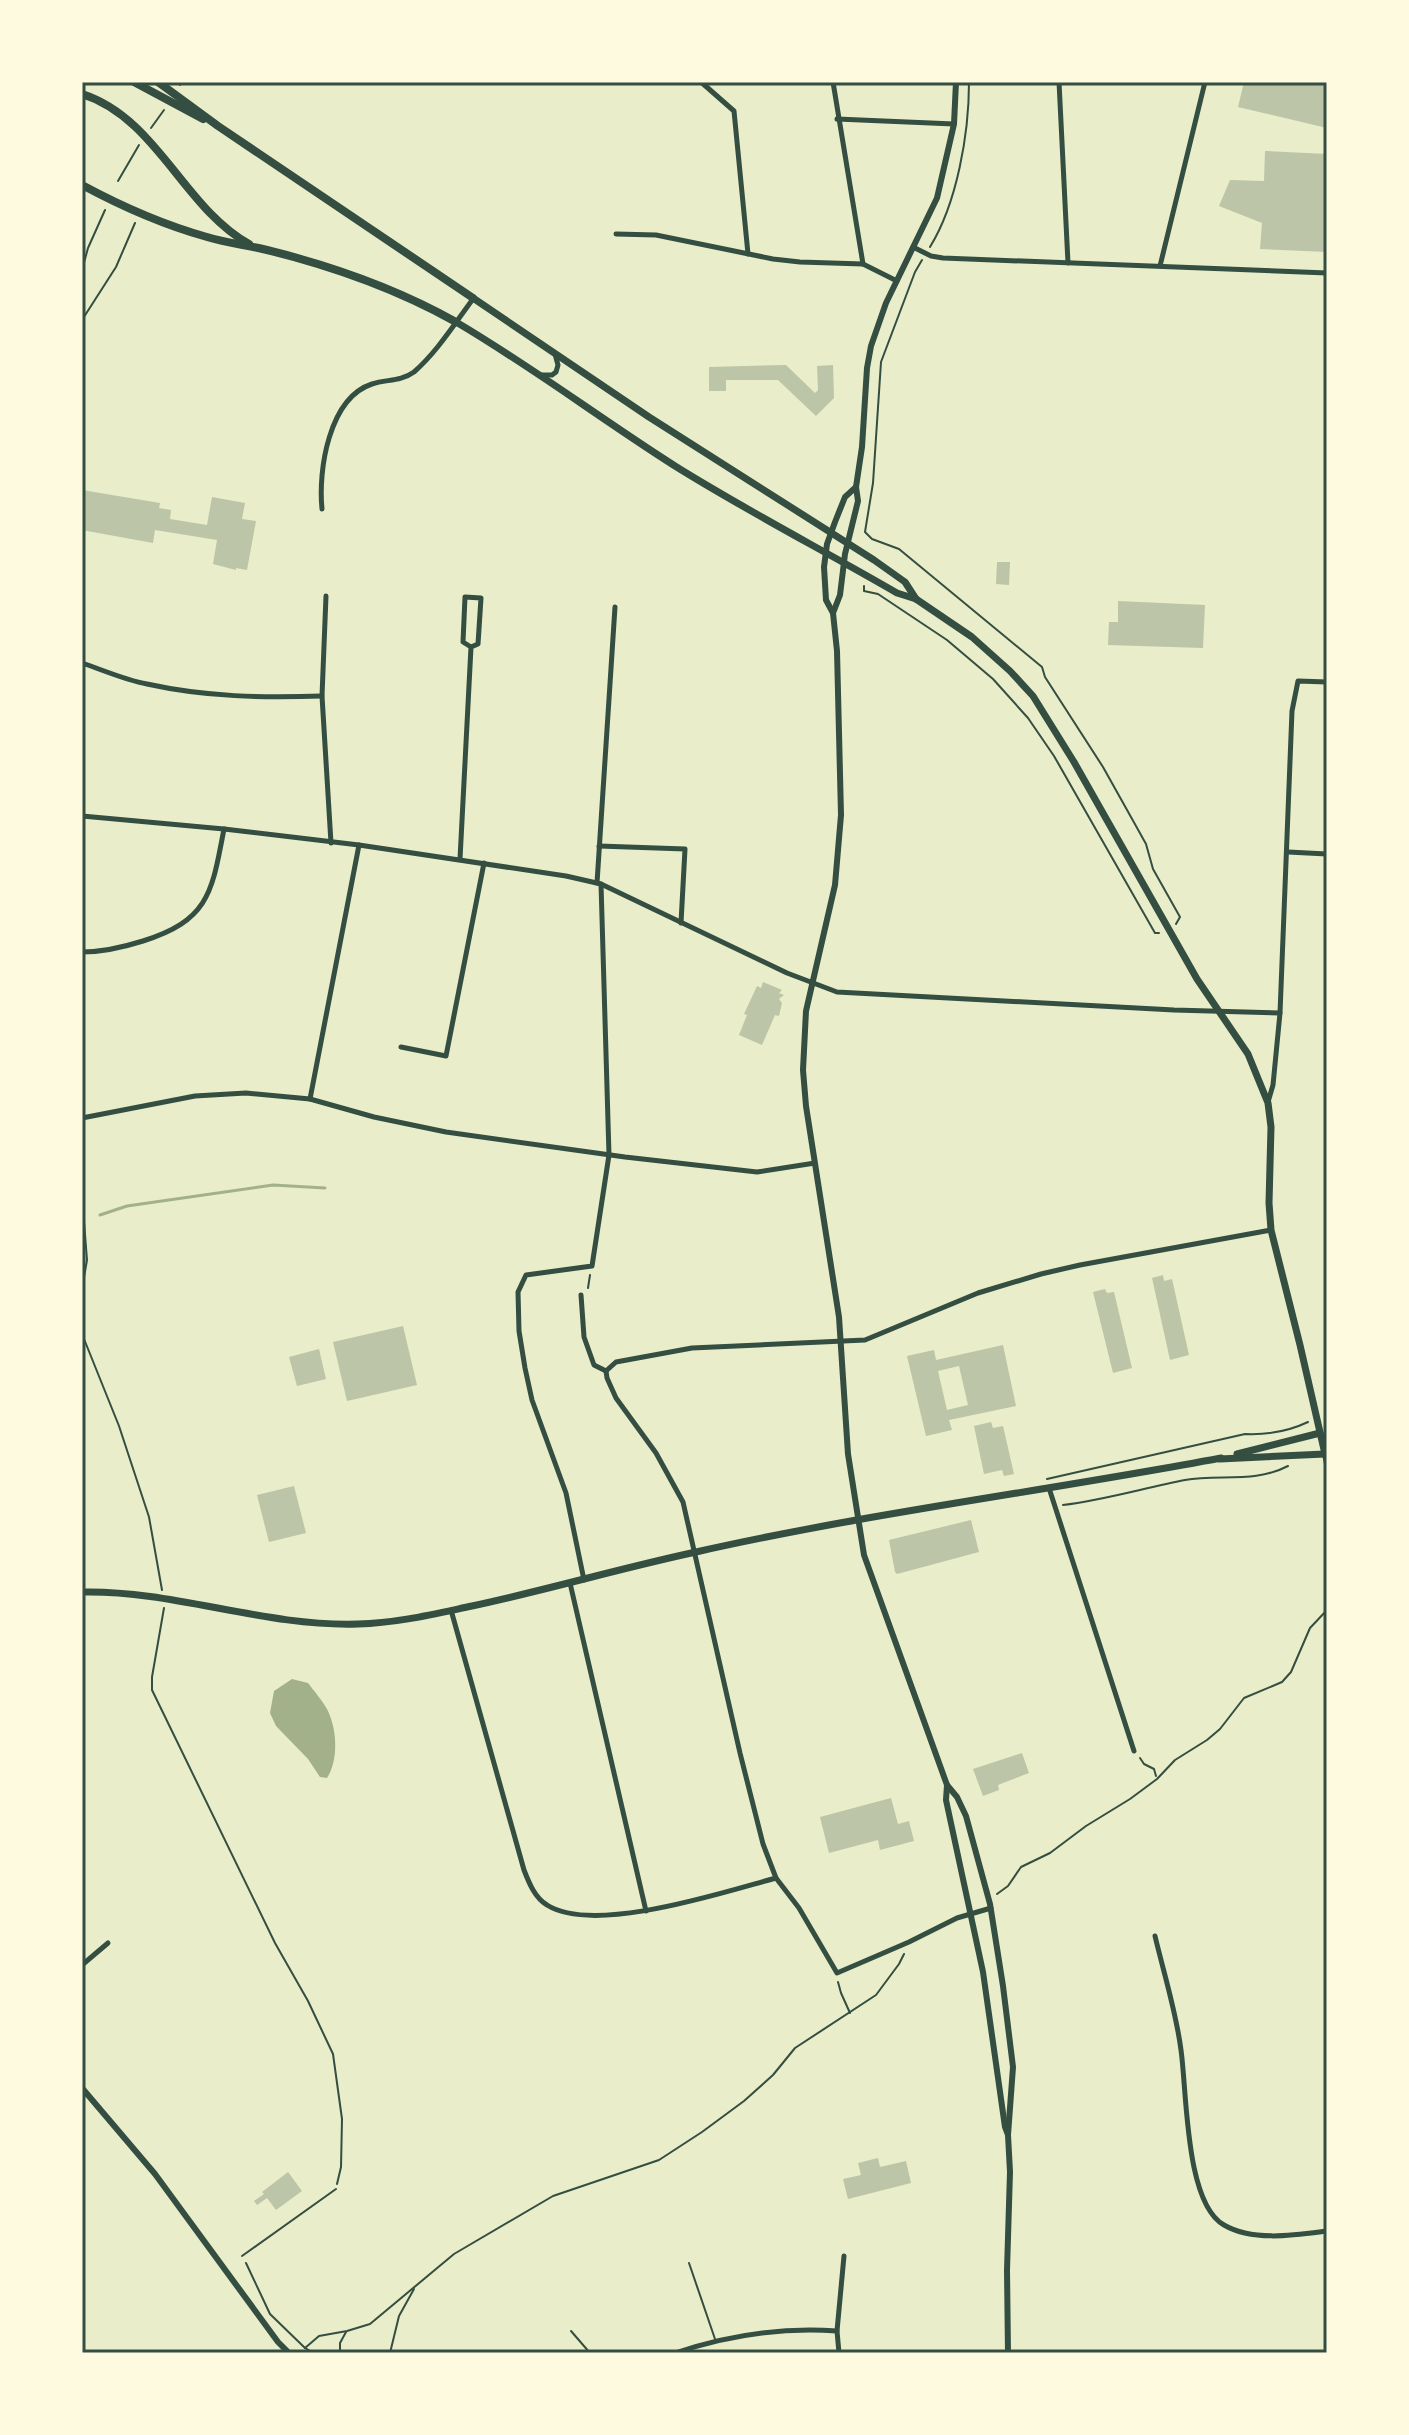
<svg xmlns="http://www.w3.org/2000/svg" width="1409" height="2435" font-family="Lora,serif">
	<rect width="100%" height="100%" fill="#e9edc9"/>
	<!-- water -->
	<path fill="#a3b18a" d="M292 1679 308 1683C314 1691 322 1700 327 1709 337 1728 339 1760 327 1778L320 1777 308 1759 276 1726 270 1713 274 1691Z"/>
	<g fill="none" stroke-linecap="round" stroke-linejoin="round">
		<!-- stream -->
		<polyline stroke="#a3b18a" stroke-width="3" points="100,1215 127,1206 273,1185 325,1188"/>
	</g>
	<!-- building -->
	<g fill="#bcc5a7" fill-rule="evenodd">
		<polygon points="1244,82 1327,82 1327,128 1238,107"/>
		<polygon points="1265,151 1327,154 1327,252 1260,249 1262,223 1219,206 1230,180 1264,181"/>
		<polygon points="786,365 815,393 818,390 817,366 833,365 834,398 816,416 778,380 726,380 726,391 709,391 709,367"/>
		<polygon points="82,490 160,503 159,508 171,510 170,519 207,525 212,497 245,503 242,519 256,521 247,570 236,568 236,570 213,564 217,540 155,530 153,543 82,530"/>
		<polygon points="997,562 1010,562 1009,585 996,584"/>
		<polygon points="1118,601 1205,605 1203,648 1108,645 1109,622 1118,622"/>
		<polygon points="763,982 782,990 779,993 784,995 779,999 782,1003 779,1016 775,1015 762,1045 739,1035 747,1015 744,1014 757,986 761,988"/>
		<polygon points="1163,1275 1164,1281 1172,1279 1189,1355 1170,1360 1152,1278"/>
		<polygon points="1105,1289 1107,1293 1114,1292 1132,1368 1113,1373 1093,1292"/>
		<polygon points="403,1326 417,1385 347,1401 333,1342"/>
		<path d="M1003 1345 1016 1406 949 1420 952 1430 926 1436 907 1356 934 1350 936 1360ZM959 1366 968 1405 947 1410 938 1371Z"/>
		<polygon points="319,1349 326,1379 297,1386 289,1357"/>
		<polygon points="991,1422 993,1428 1003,1426 1014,1474 1004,1476 1002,1470 984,1474 974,1426"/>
		<polygon points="294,1486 306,1533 269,1542 257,1495"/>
		<polygon points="971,1520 979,1552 897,1574 895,1572 889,1540"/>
		<polygon points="1022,1753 1029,1773 998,1785 999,1790 983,1796 973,1769"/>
		<polygon points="891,1798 898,1824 909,1821 914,1841 880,1850 878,1840 829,1853 820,1817"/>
		<polygon points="878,2158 880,2167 906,2161 911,2183 848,2199 843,2179 861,2175 858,2163"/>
		<polygon points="288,2172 302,2191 276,2210 267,2198 257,2205 254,2201 264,2194 262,2192"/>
	</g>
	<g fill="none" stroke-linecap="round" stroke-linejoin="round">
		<!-- path -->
		<g stroke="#344e41" stroke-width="2">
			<polyline points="180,85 181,82"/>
			<polyline points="151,128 164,110"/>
			<polyline points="118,181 139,145"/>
			<path d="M930 247C957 203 969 134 969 82"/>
			<polyline points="922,260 915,272 881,362 873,483 865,532 872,539 899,549 1042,667 1045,677 1103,767 1136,826 1146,844 1153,869 1180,917 1176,924"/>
			<polyline points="82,270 88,248 105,210"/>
			<polyline points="82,320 116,267 135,223"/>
			<polyline points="864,586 864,591 878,594 947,640 993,679 1028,718 1054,756 1155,933 1159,933"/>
			<polyline points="82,1196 87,1260 82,1289"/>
			<polyline points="588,1288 590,1275"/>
			<polyline points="82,1334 119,1426 149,1517 162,1590"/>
			<path d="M1047 1479 1245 1434C1268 1435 1287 1432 1308 1422"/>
			<path d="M1063 1505C1104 1500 1144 1488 1185 1480 1219 1474 1256 1483 1288 1466"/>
			<polyline points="164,1608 152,1677 152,1690 275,1943 308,2001 333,2054 342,2119 341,2167 337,2184"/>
			<polyline points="1140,1758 1144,1764 1154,1769 1156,1776"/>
			<polyline points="997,1894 1008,1886 1021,1867 1050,1853 1086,1826 1130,1799 1157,1779 1175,1760 1207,1740 1220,1729 1244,1698 1282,1682 1291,1672 1310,1628 1327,1610"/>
			<polyline points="838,1982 841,1993 850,2013"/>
			<polyline points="246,2263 270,2314 305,2348 314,2353"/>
			<polyline points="305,2348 319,2336 347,2331 370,2324 454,2254 553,2196 659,2160 702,2132 744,2101 773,2075 795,2048 876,1995 899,1964 904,1954"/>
			<polyline points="340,2353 340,2343 346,2332"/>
			<polyline points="390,2353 399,2316 414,2289"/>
		</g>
		<!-- service -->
		<g stroke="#344e41" stroke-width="2">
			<polyline points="242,2256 336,2189"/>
			<polyline points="689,2263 715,2339"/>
			<polyline points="571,2331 590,2353"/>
		</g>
		<!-- minor -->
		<g stroke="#344e41" stroke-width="5">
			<polyline points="701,82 734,111 748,254"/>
			<polyline points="833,82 863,264"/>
			<polyline points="1059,82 1068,263"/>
			<polyline points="837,119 954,124"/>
			<polyline points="616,234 656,235 773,259 800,262 863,264 897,281"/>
			<polyline points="913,247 931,256 943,258 1327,273"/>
			<polyline points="1160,266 1205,82"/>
			<polyline points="540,375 552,375 556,372 558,365 555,354"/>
			<path d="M322 509C318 470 329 398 372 384 387 379 400 382 414 372 437 352 455 323 473 299"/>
			<polyline points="326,596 322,696 331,843"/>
			<path d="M82 663C103 670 125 680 147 684 206 697 263 698 322 696"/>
			<polyline points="82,816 224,829 359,845 566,876 601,884 787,973 837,992 1174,1010 1280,1013"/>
			<polyline points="599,846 685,849 681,923"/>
			<polyline points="1288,852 1327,854"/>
			<polyline points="460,859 471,647 478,644 481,598 465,597 463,642 471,647"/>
			<polyline points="597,883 615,607"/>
			<path d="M82 952C103 952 124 947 143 941 210 920 212 891 224 829"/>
			<polyline points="401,1047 446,1056 484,863"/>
			<polyline points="310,1099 359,845"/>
			<polyline points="1268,1102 1273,1085 1280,1013 1292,711 1298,681 1327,682"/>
			<polyline points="82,1118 195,1096 246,1093 310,1099 374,1117 446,1132 625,1157 757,1172 815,1163"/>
			<polyline points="581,1295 584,1337 594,1365 606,1371"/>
			<polyline points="606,1371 607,1378 616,1398 656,1453 683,1502 740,1753 763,1844 776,1878 799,1908 837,1973 909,1942 957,1918 991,1908"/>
			<polyline points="606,1371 616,1362 692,1348 865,1340 978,1293 1041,1274 1080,1265 1271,1230"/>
			<polyline points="1049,1488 1134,1751"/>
			<polyline points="584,1580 566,1493 532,1400 525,1368 519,1331 518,1292 526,1275 592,1266 609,1155 601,884"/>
			<polyline points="570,1583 646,1911"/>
			<path d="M451 1610 524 1870C529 1883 535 1898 547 1905 594 1935 724 1892 776 1878"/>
			<path d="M1155 1936C1164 1974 1176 2011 1181 2050 1187 2092 1185 2203 1224 2225 1253 2242 1296 2235 1327 2231"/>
			<polyline points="82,1965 108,1943"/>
			<path d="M675 2353C728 2335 781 2327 837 2331"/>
			<polyline points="839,2353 837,2331 844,2256"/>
		</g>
		<!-- tertiary -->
		<g stroke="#344e41" stroke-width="6">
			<polyline points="856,487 845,497 835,522 827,544 824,567 826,600 833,613 837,651 841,815 835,885 806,1011 803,1070 806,1106 839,1317 848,1454 864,1555 947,1785 957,1797 966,1816 990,1904 1003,1986 1013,2067 1008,2135 1010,2172 1007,2270 1008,2353"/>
			<polyline points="833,613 840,595 845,554 858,501 856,487 862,447 867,368 871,346 886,303 937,198 954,124 956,82"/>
			<polyline points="1327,1454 1325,1454 1327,1464"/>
			<polyline points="947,1785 946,1800 983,1972 1005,2127 1008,2135"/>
			<polyline points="82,2088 155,2174 278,2342 289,2353"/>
		</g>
		<!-- secondary -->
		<g stroke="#344e41" stroke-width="7">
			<polyline points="473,298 649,417 874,560 905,582 916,599"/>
			<path d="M456 322C531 366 601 419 675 466 747 511 823 550 897 593L916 599 972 637 1010 671 1033 696 1074 762 1197 979 1248 1054 1268 1103 1271 1127 1269 1203 1271 1230 1300 1345 1325 1454 1220 1459"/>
			<polyline points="1237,1454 1320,1433"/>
			<path d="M82 1592C175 1590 264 1627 358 1624 397 1623 434 1614 472 1606 547 1590 621 1568 696 1552 869 1513 1046 1491 1221 1458"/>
		</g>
		<!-- trunk -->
		<g stroke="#344e41" stroke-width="8">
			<polyline points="134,82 203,119"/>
			<polyline points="158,82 218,126 473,298"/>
			<path d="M82 94C157 118 183 207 249 244"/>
			<path d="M82 185C121 206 164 225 207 237 226 243 247 245 267 250 332 266 397 289 456 322"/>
		</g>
	</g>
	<!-- border -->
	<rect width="1409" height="2435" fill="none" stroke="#fefae0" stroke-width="168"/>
	<rect x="84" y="84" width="1241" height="2267" fill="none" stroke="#344e41" stroke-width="3"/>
</svg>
